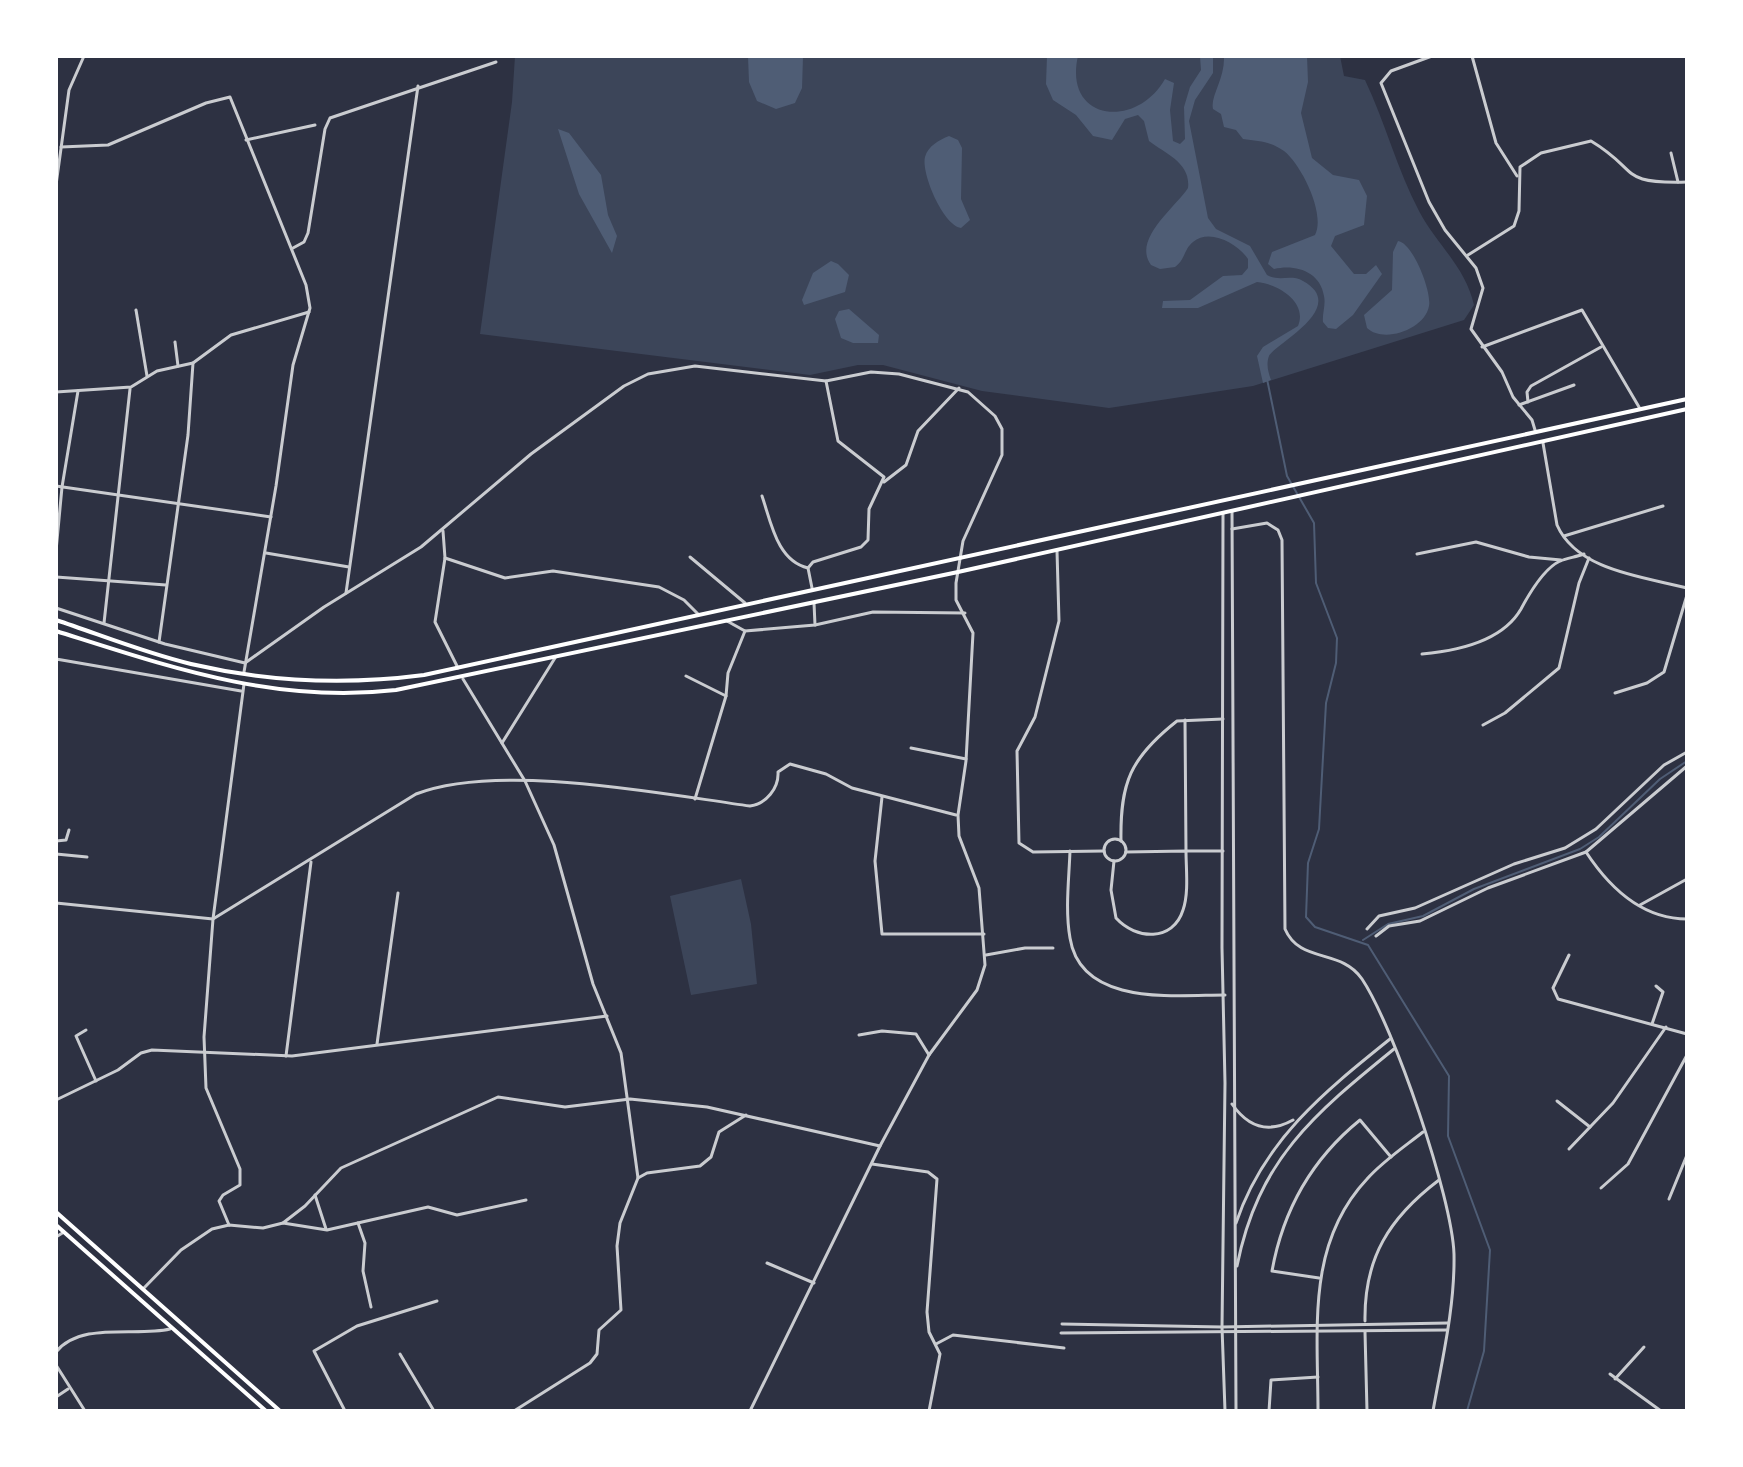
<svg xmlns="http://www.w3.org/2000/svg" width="1743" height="1467" font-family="'Alegreya Sans',sans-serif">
	<rect width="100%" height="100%" fill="#2d3142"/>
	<!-- green -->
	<g fill="#3c4559">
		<path d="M515 56H1340L1344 76 1365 80C1385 122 1397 169 1419 211 1437 245 1465 266 1474 305L1464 320 1253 386 1109 408 982 391 883 365H858L810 375 480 334 512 102Z"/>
		<polygon points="741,879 751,924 757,984 691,995 670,896"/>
	</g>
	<!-- water -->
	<g fill="#4f5d75">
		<polygon points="748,56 803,56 802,88 795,103 776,109 757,101 749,82"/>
		<path d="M1047 56H1078C1063 121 1136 130 1165 79L1174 83 1170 110 1173 141 1180 144 1185 139 1184 107 1190 87 1201 70 1200 56H1213V73L1195 100 1189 121 1208 218 1216 229 1250 246 1267 275C1279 282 1291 274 1303 281 1350 307 1275 344 1269 356 1266 364 1268 372 1271 380L1263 383 1257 356 1263 347 1298 326C1308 302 1278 284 1257 282L1198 308H1162L1163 301 1190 300 1223 276 1242 275 1248 268V259C1238 244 1210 228 1193 242 1184 249 1185 260 1175 267L1160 269 1151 265C1132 239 1175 208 1188 188 1191 163 1166 154 1149 141L1144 121 1138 115 1125 119 1112 140 1093 136 1076 115 1053 100 1046 84Z"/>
		<path d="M1224 56H1307L1308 82 1301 113 1312 158 1333 175 1359 180 1367 196 1364 225 1335 236 1331 246 1354 274H1366L1376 265 1382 274 1353 315 1336 329 1328 328 1323 322C1322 314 1326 305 1324 296 1320 271 1295 264 1274 269L1268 264 1272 252 1315 235C1326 214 1301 164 1284 151 1270 141 1258 141 1243 139L1236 130 1224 127 1221 114 1213 109C1210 96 1225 79 1224 56Z"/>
		<polygon points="558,129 569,133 601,175 608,215 617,236 612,253 579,194"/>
		<path d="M949 136 958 140 962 148 961 199 970 220 961 228C943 225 921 173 925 157 928 146 939 140 949 136Z"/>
		<path d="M1398 241C1413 243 1432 292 1429 306 1425 329 1384 344 1367 328L1364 315 1392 290 1393 252Z"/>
		<polygon points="831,261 838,264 849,275 845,292 804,305 802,300 813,273"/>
		<polygon points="849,309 879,335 878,343 853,343 841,338 835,319 839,311"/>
	</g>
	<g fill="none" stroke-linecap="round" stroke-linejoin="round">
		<!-- stream -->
		<g stroke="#4f5d75" stroke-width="2">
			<polyline points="1267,379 1287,476 1314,523 1316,583 1337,638 1336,663 1326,703 1319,829 1308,863 1306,917 1315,927 1368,945 1449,1076 1448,1136 1490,1250 1484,1351 1467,1411"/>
			<polyline points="1363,940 1388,924 1423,916 1474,889 1580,849 1599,837 1660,779 1687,761"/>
		</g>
		<!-- minor -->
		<g stroke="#caccd0" stroke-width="3">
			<polyline points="1432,56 1391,71 1381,83 1429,202 1445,230 1476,268 1483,288 1471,329 1502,372 1513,397 1532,420 1535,430"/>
			<polyline points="1472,56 1496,143 1517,176"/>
			<polyline points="246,140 315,125"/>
			<polyline points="61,147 108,145 206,103 230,97 306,285 310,308 293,365 276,486 244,672"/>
			<polyline points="1671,153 1678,182"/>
			<polyline points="293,248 304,242 308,233 325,129 330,118 496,62"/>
			<path d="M1468 255 1514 226 1519 211 1520 167 1541 153 1591 141C1641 171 1617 184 1687 182"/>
			<polyline points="136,310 147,376"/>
			<polyline points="175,342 178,366"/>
			<polyline points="1482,347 1582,310 1639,407"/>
			<polyline points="56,392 131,387 157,371 193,363 231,335 309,312"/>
			<polyline points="1528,402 1527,392 1531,386 1601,347"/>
			<polyline points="1519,405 1574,385"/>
			<path d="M1543 443 1557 525C1577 571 1645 577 1687 588"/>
			<polyline points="884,482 906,465 918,431 959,388"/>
			<polyline points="56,486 271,517"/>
			<path d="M762 496C771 522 777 561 808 568"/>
			<path d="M1232 529 1267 523 1278 530 1282 540 1285 929C1300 964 1341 948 1362 979 1394 1027 1452 1197 1454 1254 1455 1307 1442 1360 1433 1411"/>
			<polyline points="443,531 445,558 435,622 458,668"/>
			<polyline points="1564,536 1663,506"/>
			<polyline points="56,551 62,487 78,391"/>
			<polyline points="1057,551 1059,621 1035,717 1017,751 1019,843 1033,852 1104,851"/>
			<polyline points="266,553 349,567"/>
			<polyline points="1417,554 1476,542 1529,557 1561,560"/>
			<polyline points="690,557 745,603"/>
			<polyline points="445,558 505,578 553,571 659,587 684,600 698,614"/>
			<polyline points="56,577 166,585"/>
			<polyline points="812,588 808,568 813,562 861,547 868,540 869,509 884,477 838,441 826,381"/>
			<polyline points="346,593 418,86"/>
			<polyline points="814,603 815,625"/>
			<polyline points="56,608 165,644 245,663"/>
			<polyline points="727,621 745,631"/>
			<polyline points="104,623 130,389"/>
			<polyline points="159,642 188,435 193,363"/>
			<path d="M1422 654C1456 651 1502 642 1521 609 1529 594 1543 569 1560 561 1567 558 1576 557 1584 554"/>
			<polyline points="56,659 241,691"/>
			<polyline points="245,663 324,607 421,547 531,454 624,386 648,374 695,366 826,381 871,372 899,374 968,392 995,416 1002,429 1002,455 963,541 956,583 956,600 973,633 966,761 958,815 959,836 979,888 985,965 977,990 929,1055 880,1146 750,1411"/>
			<polyline points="686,676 726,696 695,799"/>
			<polyline points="463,679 525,781 554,845 593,984 621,1053 638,1178 620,1223 617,1246 621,1310 599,1330 597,1354 590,1363 514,1411"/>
			<polyline points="1615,693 1647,683 1664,672 1687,595"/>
			<polyline points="726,696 728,673 745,631 815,625 873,612 965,613"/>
			<polyline points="1185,720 1186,851 1223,851"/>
			<polyline points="1483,725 1505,713 1559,668 1579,583 1589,558"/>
			<polyline points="502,743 555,658"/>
			<polyline points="911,748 966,759"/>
			<path d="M1687 766 1586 852C1609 887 1642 919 1687 919"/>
			<polyline points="882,797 875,861 882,934 984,934"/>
			<circle cx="1115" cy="850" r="11"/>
			<polyline points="56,841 66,840 69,830"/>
			<path d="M1121 841C1120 783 1130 758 1177 721L1223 719"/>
			<path d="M1070 851C1069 879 1065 910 1070 938 1081 1007 1176 995 1225 995"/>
			<polyline points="56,854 87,857"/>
			<path d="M1114 861 1111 890 1116 918C1136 940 1173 942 1183 910 1189 893 1186 869 1186 851L1126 852"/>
			<path d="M56 903 213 919 416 794C499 762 661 794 750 806 766 804 779 788 778 772L790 764 826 774 852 788 956 815"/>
			<polyline points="1640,905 1687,879"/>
			<polyline points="1367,929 1379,916 1415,908 1514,864 1565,848 1596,829 1664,765 1687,752"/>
			<polyline points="1376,936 1389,926 1420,921 1488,888 1586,852"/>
			<polyline points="986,955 1025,948 1053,948"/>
			<polyline points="1569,955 1553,988 1558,999 1687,1034"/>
			<polyline points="1652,1024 1663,992 1656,986"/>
			<polyline points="86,1030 76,1036 96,1081"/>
			<polyline points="859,1035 882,1031 916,1034 929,1055"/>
			<polyline points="377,1044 398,893"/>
			<polyline points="286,1056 311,862"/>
			<polyline points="56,1100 118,1070 141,1053 152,1050 292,1056 607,1016"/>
			<polyline points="1557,1101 1590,1127"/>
			<path d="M1232 1104C1248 1127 1268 1134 1293 1120"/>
			<polyline points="1569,1149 1613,1103 1666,1027"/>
			<polyline points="872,1164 928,1172 937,1179 927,1312 929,1332 940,1354 929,1411"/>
			<polyline points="638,1178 647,1173 700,1166 711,1157 719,1132 746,1115"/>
			<polyline points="1601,1188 1628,1164 1687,1055"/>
			<polyline points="315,1195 326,1229"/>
			<polyline points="1669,1199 1687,1155"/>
			<polyline points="283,1223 327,1230 428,1207 457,1215 526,1200"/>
			<polyline points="358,1223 365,1243 363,1271 371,1307"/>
			<path d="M1236 1223C1264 1140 1324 1092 1390 1039"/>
			<polyline points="229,1225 219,1201 223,1195 240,1185 240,1169 206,1088 204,1037 213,919 244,684"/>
			<polyline points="56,1237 64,1232"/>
			<polyline points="767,1263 814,1283"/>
			<path d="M1237 1266C1258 1160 1314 1114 1394 1049"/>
			<path d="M1319 1278 1272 1271C1283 1210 1312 1159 1360 1120L1391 1157"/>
			<polyline points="143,1289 181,1250 212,1229 229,1225 263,1228 283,1223 305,1206 341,1168 498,1097 565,1107 630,1099 707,1107 880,1146"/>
			<path d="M1365 1321C1364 1258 1389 1218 1439 1180"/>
			<polyline points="1062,1324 1222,1327 1448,1323"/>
			<polyline points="1365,1332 1367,1411"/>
			<polyline points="1061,1333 1447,1330"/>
			<polyline points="936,1344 953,1335 1064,1348"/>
			<path d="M56 1352C81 1321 136 1337 170 1329"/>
			<polyline points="400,1354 434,1411"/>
			<polyline points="56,1365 85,1411"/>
			<polyline points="1610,1374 1661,1411"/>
			<polyline points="1615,1379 1644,1347"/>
			<polyline points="56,1397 68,1389"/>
			<polyline points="345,1411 314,1351 357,1326 437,1301"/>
			<polyline points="1269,1411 1271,1380 1318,1377"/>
			<path d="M1318 1411C1318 1329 1306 1244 1367 1179 1383 1161 1404 1147 1423 1132"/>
		</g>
		<!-- tertiary -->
		<g stroke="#caccd0" stroke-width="3">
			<polyline points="56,185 69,90 84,56"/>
			<polyline points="1232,511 1236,1411"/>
			<polyline points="1223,513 1222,948 1225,1083 1222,1327 1225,1411"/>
		</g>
		<!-- primary -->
		<g stroke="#fff" stroke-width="4">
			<path d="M56 620C101 635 145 653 191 664 268 682 347 685 424 675L1687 399"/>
			<path d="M56 631C170 667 274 704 396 690L958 572 1687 409"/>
		</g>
		<!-- trunk -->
		<g stroke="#fff" stroke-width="4">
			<polyline points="56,1212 280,1411"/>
			<polyline points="56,1225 266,1411"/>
		</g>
	</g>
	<!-- border -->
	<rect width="1743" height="1467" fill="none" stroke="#ffffff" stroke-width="116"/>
</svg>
